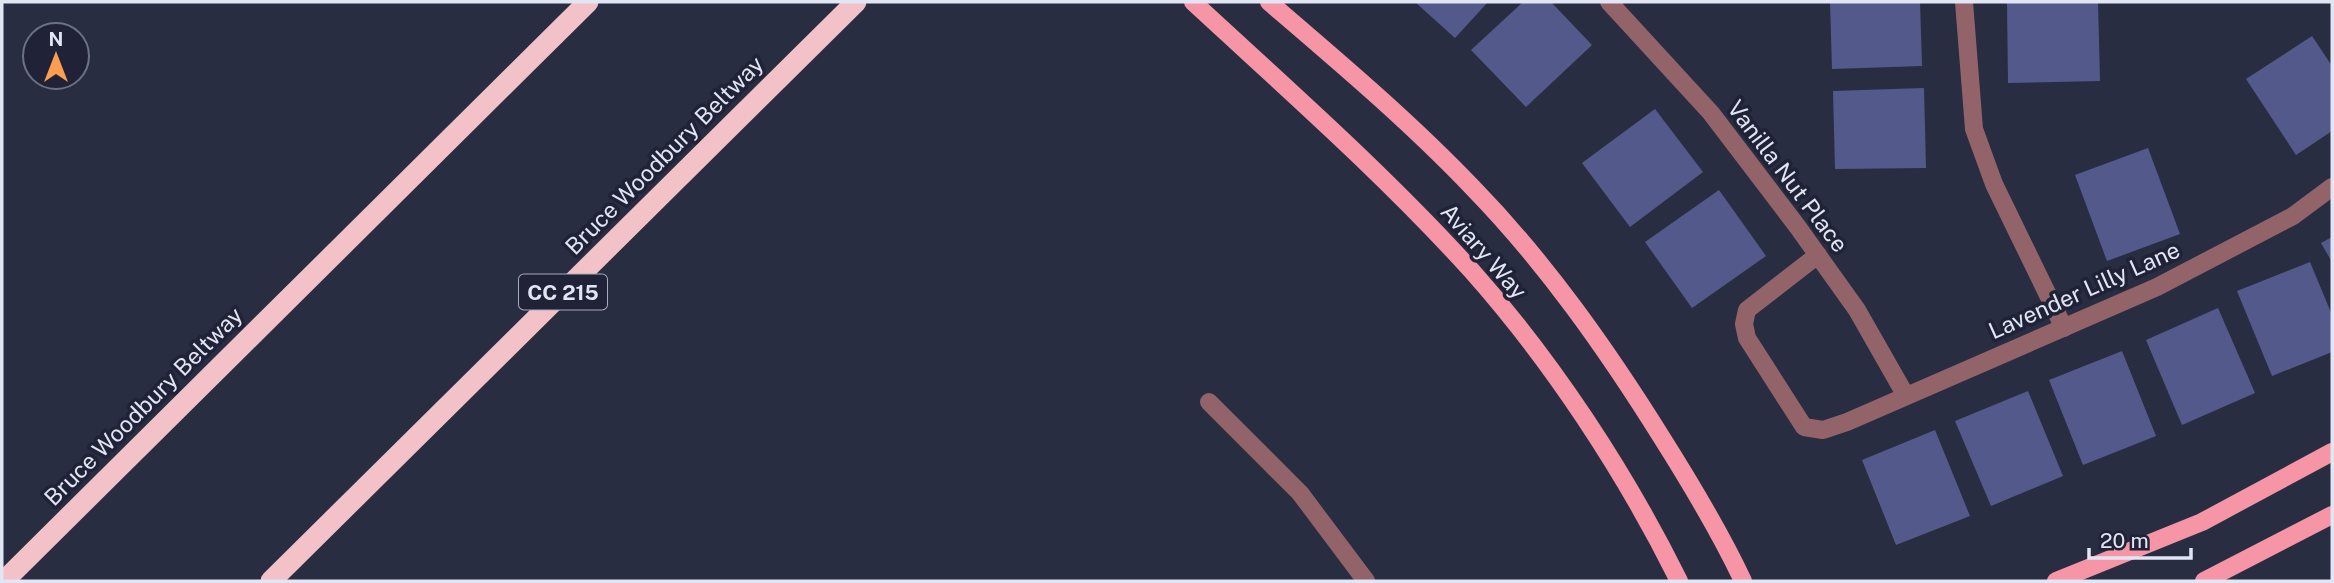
<svg xmlns="http://www.w3.org/2000/svg" width="2334" height="583" font-family="'Public Sans',sans-serif">
	<rect width="100%" height="100%" fill="#292d42"/>
	<!-- building -->
	<g fill="#535a8b">
		<polygon points="1415,2 1488,2 1455,38"/>
		<polygon points="1523,2 1551,2 1592,45 1526,107 1471,50"/>
		<polygon points="1830,2 1920,2 1922,66 1832,69"/>
		<polygon points="2065,2 2098,2 2100,81 2008,83 2007,3"/>
		<polygon points="2312,36 2332,66 2332,131 2296,155 2246,79"/>
		<polygon points="1924,88 1926,168 1835,169 1833,91"/>
		<polygon points="1655,109 1703,172 1630,227 1582,163"/>
		<polygon points="2148,148 2180,234 2107,261 2075,175"/>
		<polygon points="1719,190 1766,256 1692,308 1645,242"/>
		<polygon points="2332,237 2332,262 2321,243"/>
		<polygon points="2310,262 2332,315 2332,352 2272,376 2237,291"/>
		<polygon points="2218,308 2255,393 2182,425 2146,340"/>
		<polygon points="2122,351 2156,436 2083,465 2049,380"/>
		<polygon points="2028,391 2063,476 1991,506 1955,421"/>
		<polygon points="1935,430 1970,516 1896,545 1862,460"/>
	</g>
	<g fill="none" stroke-linecap="round" stroke-linejoin="round">
		<!-- minor -->
		<g stroke="#93636a" stroke-width="18">
			<polyline points="1609,2 1711,113 1797,226 1857,310 1906,396"/>
			<polyline points="1964,2 1974,129 1994,184 2064,328"/>
			<polyline points="1818,255 1747,310 1744,324 1747,338 1804,427 1823,430 1847,422 2157,287 2293,216 2332,187"/>
			<polyline points="1209,402 1300,493 1366,581"/>
		</g>
		<!-- major -->
		<g stroke="#f695a5" stroke-width="18">
			<path d="M1193 2C1287 89 1384 174 1471 270 1552 361 1625 472 1679 581"/>
			<path d="M1269 2C1339 62 1409 121 1473 188 1546 263 1607 350 1662 438 1691 484 1720 532 1743 581"/>
			<polyline points="2056,581 2202,522 2332,452"/>
			<polyline points="2204,581 2332,515"/>
		</g>
		<!-- highway -->
		<g stroke="#f2c2c8" stroke-width="21">
			<polyline points="4,581 588,2"/>
			<polyline points="271,581 856,2"/>
		</g>
	</g>
	<g text-anchor="middle" dominant-baseline="central" stroke-width="7" stroke-linejoin="round" paint-order="stroke">
		<!-- shield labels -->
		<rect fill="#202337" stroke="#a8abbb" stroke-width="2" x="519" y="274.5" width="88" height="35" rx="5"/>
		<g font-size="21" font-weight="bold" fill="#e2e5f3">
			<text x="563" y="292">CC 215</text>
		</g>
		<!-- street labels -->
		<g font-size="23" fill="#e2e5f3" stroke="#202337">
			<text transform="translate(664 155) rotate(-45)">Bruce Woodbury Beltway</text>
			<text transform="translate(1788 176) rotate(53)">Vanilla Nut Place</text>
			<text transform="translate(1484 251) rotate(49)">Aviary Way</text>
			<text transform="translate(2084 290) rotate(-24)">Lavender Lilly Lane</text>
			<text transform="translate(143 406) rotate(-45)">Bruce Woodbury Beltway</text>
		</g>
	</g>
	<!-- border -->
	<rect width="2334" height="583" fill="none" stroke="#e2e5f3" stroke-width="7"/>
	<!-- north arrow -->
	<g transform="translate(56 56)"><circle r="33" fill="#202337" stroke="#6e7182" stroke-width="2"/>
	<path d="M0-5L12 26L0 18L-12 26Z" fill="#fb9e51"/>
	<text y="-10" font-size="19" font-weight="bold" text-anchor="middle" fill="#e2e5f3">N</text>
	</g>
	<!-- scale -->
	<path d="M2089 548v10h102v-10" fill="none" stroke="#e2e5f3" stroke-width="3.5"/>
	<text x="2100" y="548" font-size="21" fill="#e2e5f3" stroke="#202337" stroke-width="5" paint-order="stroke">20 m</text>
</svg>
